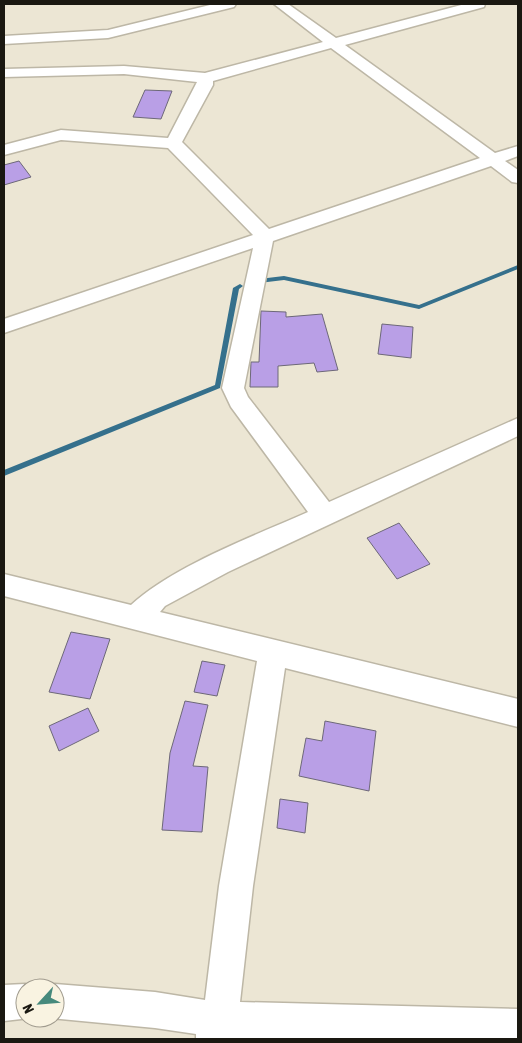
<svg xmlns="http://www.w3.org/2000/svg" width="522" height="1043" font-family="'Asap Condensed',sans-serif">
	<rect width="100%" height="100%" fill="#ece6d4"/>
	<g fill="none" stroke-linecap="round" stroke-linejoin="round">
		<!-- stream -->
		<g fill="#35708c" fill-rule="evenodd">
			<polygon points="518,265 518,269 419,309 284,280 259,283 256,281 259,279 284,276 419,305"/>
			<polygon points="240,284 243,286 239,289 220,388 4,476 4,470 215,385 233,288"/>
		</g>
	</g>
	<!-- building -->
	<g fill="#b99fe6" stroke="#6d6878">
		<polygon points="145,90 172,91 161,119 133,117"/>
		<polygon points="19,161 31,177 4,185 4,165"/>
		<polygon points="261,311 286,312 286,317 322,314 338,370 317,372 314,363 278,366 278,387 250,387 251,362 259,362"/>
		<polygon points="382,324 413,327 411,358 378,354"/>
		<polygon points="399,523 430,564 397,579 367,538"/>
		<polygon points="71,632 110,639 90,699 49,692"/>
		<polygon points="202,661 225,665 217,696 194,692"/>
		<polygon points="185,701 208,705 193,766 208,767 202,832 162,830 170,753"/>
		<polygon points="88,708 99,731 59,751 49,726"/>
		<polygon points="325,721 376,731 369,791 299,776 306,738 322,741"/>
		<polygon points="280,799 308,803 305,833 277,828"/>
	</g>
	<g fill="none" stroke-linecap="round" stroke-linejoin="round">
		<defs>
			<g id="minor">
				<polygon points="214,4 236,4 234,7 108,38 4,44 4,36 108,30"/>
				<path d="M274 4H288L336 38 465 4H485L484 7 345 45 495 153 518 146V156L505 161 518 170V183L512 182 491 166 273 241 244 388 248 397 329 502 518 418V436L228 572 165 606 160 612 518 699V727L285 668 253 886 240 1002 518 1009V1039H196V1034L155 1028 50 1018H55V988H45L55 984 155 992 205 1000 219 886 257 661 4 596V574L131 605C173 566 254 536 308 512L231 407 222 388 253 248 4 333V319L253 235 168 148 61 140 4 155V145L61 130 168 138 197 82 124 74 4 77V69L124 66 205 73 323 42ZM331 48 480 158 269 229 182 142 213 85V81Z"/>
				<polygon points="25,984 35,988 25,988 25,1018 30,1018 4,1021 4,985"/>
			</g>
		</defs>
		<!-- minor casing -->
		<use href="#minor" stroke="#bdb7a6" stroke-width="3"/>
		<!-- minor -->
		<use href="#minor" fill="#fff" fill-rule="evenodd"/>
	</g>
	<!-- border -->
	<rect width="522" height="1043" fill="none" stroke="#1a1811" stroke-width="10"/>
	<!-- north arrow -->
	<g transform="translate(40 1003) rotate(244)"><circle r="24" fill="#f9f3e1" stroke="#a09b8e"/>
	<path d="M0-4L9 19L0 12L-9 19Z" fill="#46897c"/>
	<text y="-8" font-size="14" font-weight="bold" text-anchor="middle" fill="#1a1811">N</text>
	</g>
</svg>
